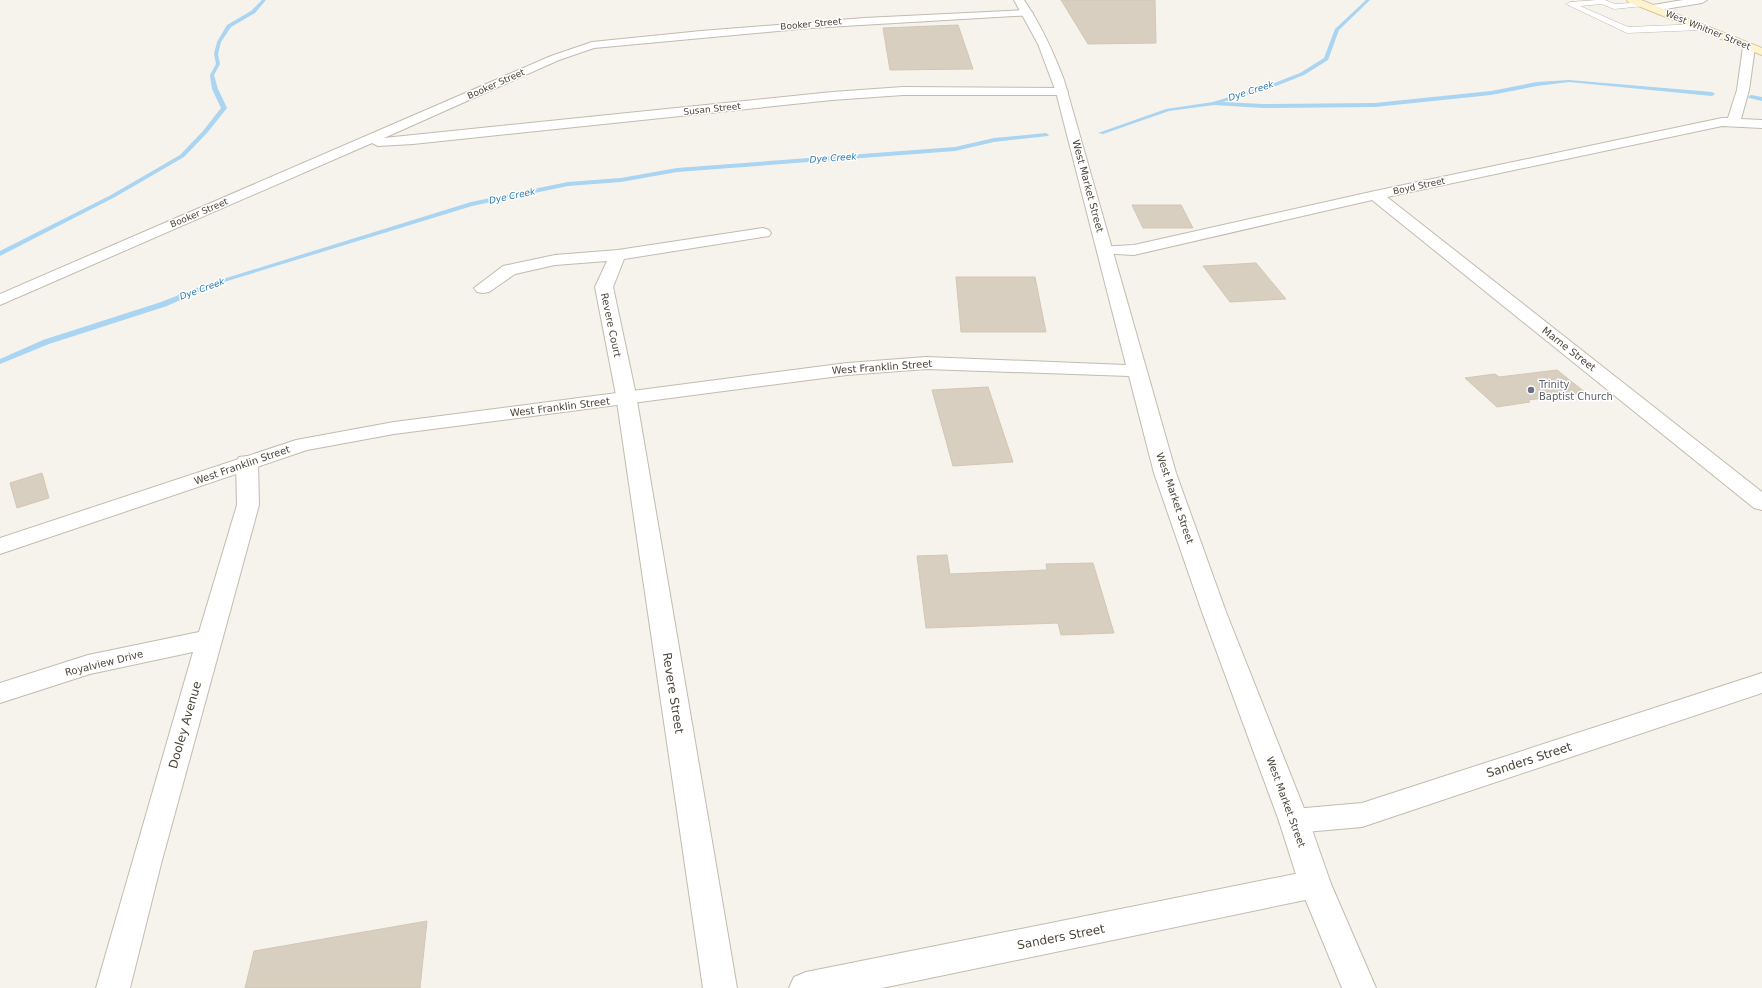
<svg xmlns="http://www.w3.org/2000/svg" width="1762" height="988" font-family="'DejaVu Sans',sans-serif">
	<rect width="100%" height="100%" fill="#f6f3ec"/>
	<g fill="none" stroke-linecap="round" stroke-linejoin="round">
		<!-- stream -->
		<g fill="#a9d4f2" fill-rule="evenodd">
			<polygon points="262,0 266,0 255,13 231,27 221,42 218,54 220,64 214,75 218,89 227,108 207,133 184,157 115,197 0,256 0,251 111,195 180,155 203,131 221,108 212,89 210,75 216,64 214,54 217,42 227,25 251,11"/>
			<polygon points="1366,0 1370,0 1339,30 1328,60 1304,75 1276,86 1223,102 1263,104 1375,103 1491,91 1537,82 1569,80 1712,92 1715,94 1712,96 1569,82 1537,86 1491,95 1375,107 1263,108 1214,105 1169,111 1103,134 1098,133 1166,109 1213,102 1272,84 1300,73 1324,58 1335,29"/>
			<polygon points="1751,95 1762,97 1762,101 1749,98 1748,97"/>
			<polygon points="1046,133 1049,135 1048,136 994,142 955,151 677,172 621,182 568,186 472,206 211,286 167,306 49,344 0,364 0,359 43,340 161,302 207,284 471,202 568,182 621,178 677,168 955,147 994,138"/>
		</g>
	</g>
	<!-- building -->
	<g fill="#d8cfc1" stroke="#d3c7b4">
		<polygon points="1061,0 1155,0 1156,43 1088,44"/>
		<polygon points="958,25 973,69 890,70 883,28"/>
		<polygon points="1132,205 1181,205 1193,228 1143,228"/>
		<polygon points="1256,263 1286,299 1230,302 1203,266"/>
		<polygon points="956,277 1035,277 1046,332 961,332"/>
		<polygon points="1557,370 1586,393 1528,400 1530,402 1497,407 1465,378 1495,374 1499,377"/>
		<polygon points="988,387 1013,462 953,466 932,390"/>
		<polygon points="42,473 49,498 17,508 10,483"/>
		<polygon points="947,555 950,574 1047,570 1046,564 1093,563 1114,633 1061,635 1058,623 926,628 917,556"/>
		<polygon points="427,921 420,988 245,988 254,951"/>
	</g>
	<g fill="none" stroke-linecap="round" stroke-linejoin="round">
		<defs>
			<polygon id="service" points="1597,0 1605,0 1615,4 1646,2 1647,4 1643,6 1614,9 1602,4 1580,6 1628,27 1700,24 1704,27 1700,30 1627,33 1566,4 1570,2"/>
			<g id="minor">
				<polygon points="1028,10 1033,13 1032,15 810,28 594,48 559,60 384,138 832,92 903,87 1062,88 1066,89 1068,92 1066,95 903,95 832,100 413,144 378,146 372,143 0,305 0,294 551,56 592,42 701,31 864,18"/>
				<polygon points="1749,44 1755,47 1749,90 1741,119 1762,120 1762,128 1722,126 1387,197 1762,492 1762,510 1754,508 1372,200 1134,255 1099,253 1097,250 1099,247 1134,245 1375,191 1722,118 1728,118 1737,90 1743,47"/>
				<polygon points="763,228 769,230 771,233 769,236 624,259 613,287 636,395 737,988 703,988 616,395 595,287 607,261 555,265 515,274 489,292 483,293 477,292 474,288 503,266 555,255 618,250"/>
				<polygon points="247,456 255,457 258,462 259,505 161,864 130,988 96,988 193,652 90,674 0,703 0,683 88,655 199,632 237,505 236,462 239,457"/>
				<polygon points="1762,673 1762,693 1362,827 1294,833 1283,830 1279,821 1283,812 1294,809 1362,803"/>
				<polygon points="1315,870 1326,874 1331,884 1326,894 1315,898 882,988 789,988 794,977 806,972"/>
			</g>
			<g id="tertiary">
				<path d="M1014 0H1024C1041 25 1053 51 1064 80L1176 473 1226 612 1309 821 1331 884 1376 988H1342L1299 884 1279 821 1202 612 1154 473 1129 376 926 369 847 375 394 434 307 450 0 554V538L296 440 394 422 847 363 926 357 1126 365 1056 92 1038 44Z"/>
				<polygon points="1683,0 1707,0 1702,3 1653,11 1648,8 1653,5"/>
			</g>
			<polygon id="secondary" points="1627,0 1641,0 1762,48 1762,55 1628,2"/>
		</defs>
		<!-- service casing -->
		<use href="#service" stroke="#c2bbae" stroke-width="1"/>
		<!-- minor casing -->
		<use href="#minor" stroke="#c2bbae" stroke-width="2"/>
		<!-- tertiary casing -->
		<use href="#tertiary" stroke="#c2bbae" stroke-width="2"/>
		<!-- secondary casing -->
		<use href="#secondary" stroke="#d6c79b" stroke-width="2"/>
		<!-- service -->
		<use href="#service" fill="#fff" fill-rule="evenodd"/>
		<!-- minor -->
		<use href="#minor" fill="#fff" fill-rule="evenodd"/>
		<!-- tertiary -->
		<use href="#tertiary" fill="#fff" fill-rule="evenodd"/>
		<!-- secondary -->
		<use href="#secondary" fill="#fff3cd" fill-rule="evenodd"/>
	</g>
	<!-- markers -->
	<circle fill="#6b7280" stroke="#fff" stroke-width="1.5" cx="1531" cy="390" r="4"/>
	<g text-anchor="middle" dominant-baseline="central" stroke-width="3" stroke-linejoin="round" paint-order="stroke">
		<!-- far-street labels -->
		<g font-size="9" fill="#4b4439" stroke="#fff">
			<text transform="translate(811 24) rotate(-5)">Booker Street</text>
			<text transform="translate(1708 30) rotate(22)">West Whitner Street</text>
			<text transform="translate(496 84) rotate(-24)">Booker Street</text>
			<text transform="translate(712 109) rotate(-6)">Susan Street</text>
			<text transform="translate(1419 186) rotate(-12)">Boyd Street</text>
			<text transform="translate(199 213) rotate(-23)">Booker Street</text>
		</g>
		<!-- far-water labels -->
		<g font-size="9" font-style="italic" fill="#2e7ab2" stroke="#fff">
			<text transform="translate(1251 91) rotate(-18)">Dye Creek</text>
			<text transform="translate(833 158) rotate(-4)">Dye Creek</text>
			<text transform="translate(512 196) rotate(-12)">Dye Creek</text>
			<text transform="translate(202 289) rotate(-20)">Dye Creek</text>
		</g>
		<!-- street labels -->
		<g font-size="10" fill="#4b4439" stroke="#fff">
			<text transform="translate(1088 186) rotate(75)">West Market Street</text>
			<text transform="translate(611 325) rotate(78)">Revere Court</text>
			<text transform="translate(1569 349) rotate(38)">Marne Street</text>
			<text transform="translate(882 367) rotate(-4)">West Franklin Street</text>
			<text transform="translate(560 407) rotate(-7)">West Franklin Street</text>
			<text transform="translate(242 465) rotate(-19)">West Franklin Street</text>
			<text transform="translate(1175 498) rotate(71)">West Market Street</text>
			<text transform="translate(104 663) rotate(-14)">Royalview Drive</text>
			<text transform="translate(1286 802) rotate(70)">West Market Street</text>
		</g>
		<!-- worship labels -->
		<g font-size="10" fill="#5b616d" stroke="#fff" text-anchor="start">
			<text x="1539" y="384">Trinity<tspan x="1539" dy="12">Baptist Church</tspan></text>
		</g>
		<!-- near-street labels -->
		<g font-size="12" fill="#4b4439" stroke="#fff">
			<text transform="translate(673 693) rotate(81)">Revere Street</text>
			<text transform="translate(185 725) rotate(-74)">Dooley Avenue</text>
			<text transform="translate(1529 760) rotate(-18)">Sanders Street</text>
			<text transform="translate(1061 937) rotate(-11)">Sanders Street</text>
		</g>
	</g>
</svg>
